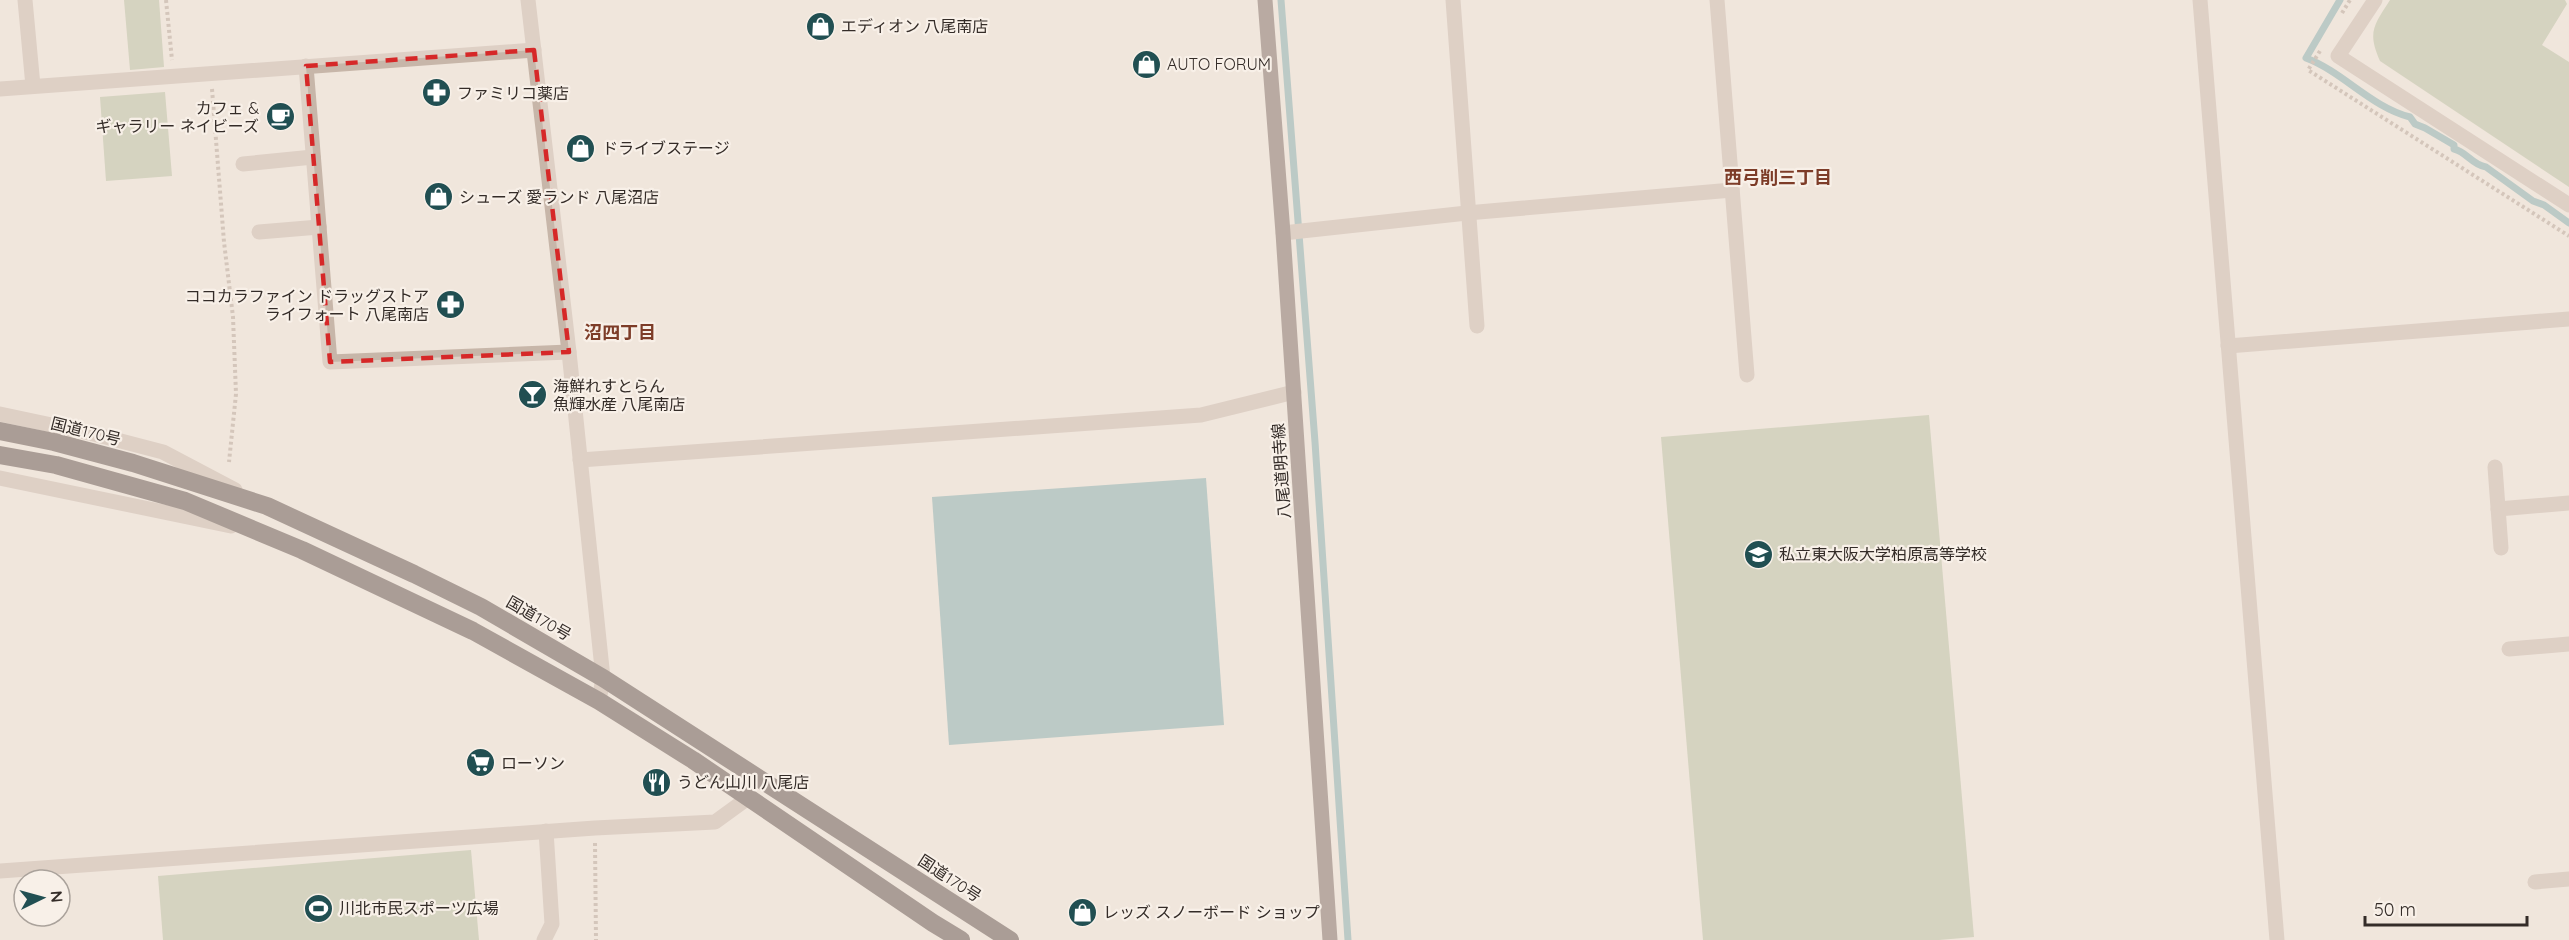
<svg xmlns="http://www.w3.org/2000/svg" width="2569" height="940" font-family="Quicksand,'Noto Sans JP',sans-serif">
	<rect width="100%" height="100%" fill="#f0e6dc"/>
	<!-- green -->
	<g fill="#b3bd9d">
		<polygon points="124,0 159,0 164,67 130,70"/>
		<path d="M2390 0H2565L2567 4 2542 45 2569 62V187L2380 61C2367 32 2374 25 2390 0Z"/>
		<polygon points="165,92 172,176 106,181 100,97"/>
		<polygon points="1929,415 1974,937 1939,940 1703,940 1661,437"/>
		<polygon points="471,850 479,940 163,940 158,876"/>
	</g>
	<!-- water -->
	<polygon fill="#7da9aa" points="1206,478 1224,725 949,745 932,497"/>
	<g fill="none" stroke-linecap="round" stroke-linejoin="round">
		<!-- stream -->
		<g stroke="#7da9aa" stroke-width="7">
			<polyline points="1281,0 1315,442 1348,940"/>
			<path d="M2340 0 2306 58C2343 72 2371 107 2410 117L2415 124 2425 128 2454 145V149C2467 152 2472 165 2486 167L2533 201 2544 205 2569 223"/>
		</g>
		<!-- path -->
		<g stroke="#b2a193" stroke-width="4" stroke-dasharray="3 3" stroke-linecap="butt">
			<polyline points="166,0 172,60"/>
			<polyline points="2342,13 2350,0"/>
			<polyline points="2320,51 2308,70 2569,236"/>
			<polyline points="212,89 224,242 233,317 236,394 229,462"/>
			<polyline points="595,843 596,940"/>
		</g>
		<!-- minor -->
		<g stroke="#c7b6a9" stroke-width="15">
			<polyline points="25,0 33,86"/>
			<polyline points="528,0 569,352 603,678 599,701"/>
			<polyline points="1453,0 1477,326"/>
			<polyline points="1717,0 1747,375"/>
			<polyline points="2200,0 2277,940"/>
			<polyline points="2375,0 2338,56 2569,205"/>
			<polyline points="306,66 330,362 569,352"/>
			<polyline points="0,89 534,50"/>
			<polyline points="243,164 313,157"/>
			<polyline points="259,232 319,227"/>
			<polyline points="1283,233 1467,213 1732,190"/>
			<polyline points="2228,346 2569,319"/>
			<polyline points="0,414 94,434 163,452 235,490"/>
			<polyline points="580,460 1201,415 1294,392"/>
			<polyline points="2495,467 2501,548"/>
			<polyline points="0,478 231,526"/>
			<polyline points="2498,509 2569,503"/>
			<polyline points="2509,649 2569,644"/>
			<polyline points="0,871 595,828 715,822 748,798"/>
			<polyline points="2535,882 2569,879"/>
			<polyline points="544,940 552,924 546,831"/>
		</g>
		<!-- major -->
		<polyline stroke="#75635b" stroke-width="15" points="1265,0 1283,233 1330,940"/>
		<!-- highway -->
		<g stroke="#554640" stroke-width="18">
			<polyline points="0,431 54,442 133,463 267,506 414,574 481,607 603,678 1010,940"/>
			<polyline points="0,455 56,465 185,501 302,550 473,631 599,701 693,760 933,923 961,940"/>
		</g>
	</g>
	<!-- marked area -->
	<path d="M0 0H2569V940H0ZM534 50 569 352 330 362 306 66Z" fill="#f0e6dc" fill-opacity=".55" fill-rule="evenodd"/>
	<path fill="none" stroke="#d62828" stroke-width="4.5" stroke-dasharray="12 8" stroke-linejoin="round" d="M534 50 569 352 330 362 306 66Z"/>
	<!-- icons -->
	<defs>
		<symbol id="shop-disc" viewBox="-11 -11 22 22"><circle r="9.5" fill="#214f52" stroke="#f8f0e8"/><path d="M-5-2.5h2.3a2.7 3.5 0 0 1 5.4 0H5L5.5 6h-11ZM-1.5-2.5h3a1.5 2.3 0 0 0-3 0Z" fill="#fff"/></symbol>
		<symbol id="pharmacy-disc" viewBox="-11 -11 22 22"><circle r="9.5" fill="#214f52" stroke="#f8f0e8"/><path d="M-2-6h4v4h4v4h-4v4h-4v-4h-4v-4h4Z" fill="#fff"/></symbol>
		<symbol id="cafe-disc" viewBox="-11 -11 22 22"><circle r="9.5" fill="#214f52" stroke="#f8f0e8"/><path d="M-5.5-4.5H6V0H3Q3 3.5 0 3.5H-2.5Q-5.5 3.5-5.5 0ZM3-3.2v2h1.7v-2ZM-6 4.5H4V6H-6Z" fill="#fff"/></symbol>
		<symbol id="bar-disc" viewBox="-11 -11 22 22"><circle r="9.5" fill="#214f52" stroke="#f8f0e8"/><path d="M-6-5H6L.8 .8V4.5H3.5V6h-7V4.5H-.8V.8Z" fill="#fff"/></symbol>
		<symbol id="school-disc" viewBox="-11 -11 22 22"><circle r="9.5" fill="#214f52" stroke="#f8f0e8"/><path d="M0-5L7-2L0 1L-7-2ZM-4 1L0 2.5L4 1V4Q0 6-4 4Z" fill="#fff"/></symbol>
		<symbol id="supermarket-disc" viewBox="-11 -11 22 22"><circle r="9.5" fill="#214f52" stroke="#f8f0e8"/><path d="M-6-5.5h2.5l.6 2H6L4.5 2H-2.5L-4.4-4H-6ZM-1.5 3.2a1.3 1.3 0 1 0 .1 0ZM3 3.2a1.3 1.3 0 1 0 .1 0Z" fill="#fff"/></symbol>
		<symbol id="restaurant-disc" viewBox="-11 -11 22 22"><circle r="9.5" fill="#214f52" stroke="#f8f0e8"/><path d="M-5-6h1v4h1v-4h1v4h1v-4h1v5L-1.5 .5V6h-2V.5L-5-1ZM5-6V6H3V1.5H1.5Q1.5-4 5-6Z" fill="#fff"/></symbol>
		<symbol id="stadium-disc" viewBox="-11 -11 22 22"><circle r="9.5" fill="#214f52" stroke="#f8f0e8"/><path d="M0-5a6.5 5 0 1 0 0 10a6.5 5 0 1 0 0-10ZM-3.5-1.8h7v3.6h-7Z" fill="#fff"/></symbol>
	</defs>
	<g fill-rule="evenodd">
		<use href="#shop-disc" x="804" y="10" width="33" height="33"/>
		<use href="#shop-disc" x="1130" y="48" width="33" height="33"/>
		<use href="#pharmacy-disc" x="420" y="76" width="33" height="33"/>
		<use href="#cafe-disc" x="264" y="100" width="33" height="33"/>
		<use href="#shop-disc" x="564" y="132" width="33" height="33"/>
		<use href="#shop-disc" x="422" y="180" width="33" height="33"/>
		<use href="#pharmacy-disc" x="434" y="288" width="33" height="33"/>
		<use href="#bar-disc" x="516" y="378" width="33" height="33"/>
		<use href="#school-disc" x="1742" y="538" width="33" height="33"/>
		<use href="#supermarket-disc" x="464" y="746" width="33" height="33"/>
		<use href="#restaurant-disc" x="640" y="766" width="33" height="33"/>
		<use href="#stadium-disc" x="302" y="892" width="33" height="33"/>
		<use href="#shop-disc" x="1066" y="896" width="33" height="33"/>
	</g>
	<g text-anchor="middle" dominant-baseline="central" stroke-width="4.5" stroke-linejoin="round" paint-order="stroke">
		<!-- poi labels -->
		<g font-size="16" fill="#342c28" stroke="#f8f0e8" text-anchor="start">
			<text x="841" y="26">エディオン 八尾南店</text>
			<text x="1167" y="64">AUTO FORUM</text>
			<text x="457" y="93">ファミリコ薬店</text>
			<text x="259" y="108" text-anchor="end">カフェ &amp;<tspan x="259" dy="18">ギャラリー ネイビーズ</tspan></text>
			<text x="602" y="148">ドライブステージ</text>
			<text x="459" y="197">シューズ 愛ランド 八尾沼店</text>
			<text x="429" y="296" text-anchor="end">ココカラファイン ドラッグストア<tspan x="429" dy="18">ライフォート 八尾南店</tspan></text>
			<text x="553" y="386">海鮮れすとらん<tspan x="553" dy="18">魚輝水産 八尾南店</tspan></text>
			<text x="1779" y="554">私立東大阪大学柏原高等学校</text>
			<text x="501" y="763">ローソン</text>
			<text x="677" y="782">うどん山川 八尾店</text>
			<text x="339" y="908">川北市民スポーツ広場</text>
			<text x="1103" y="912">レッズ スノーボード ショップ</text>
		</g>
		<!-- street labels -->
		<g font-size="16" fill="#342c28" stroke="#f8f0e8">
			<text transform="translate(86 431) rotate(14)">国道170号</text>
			<text transform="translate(1281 471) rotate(-94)">八尾道明寺線</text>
			<text transform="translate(539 618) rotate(30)">国道170号</text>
			<text transform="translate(950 878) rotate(33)">国道170号</text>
		</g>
		<!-- neighbourhood labels -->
		<g font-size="18" font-weight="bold" fill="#7d3c28" stroke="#f8f0e8">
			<text x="1778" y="177">西弓削三丁目</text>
			<text x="620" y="332">沼四丁目</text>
		</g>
	</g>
	<!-- north arrow -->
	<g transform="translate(42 898) rotate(85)"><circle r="28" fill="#f8f0e8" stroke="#aaa29b" stroke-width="1.5"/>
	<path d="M0-4.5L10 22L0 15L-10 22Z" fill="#214f52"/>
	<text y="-9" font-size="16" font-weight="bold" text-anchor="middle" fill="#342c28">N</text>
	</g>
	<!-- scale -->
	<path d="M2365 916v9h162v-9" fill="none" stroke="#342c28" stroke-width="3"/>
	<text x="2374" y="916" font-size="18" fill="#342c28" stroke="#f8f0e8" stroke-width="4.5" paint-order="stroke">50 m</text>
</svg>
